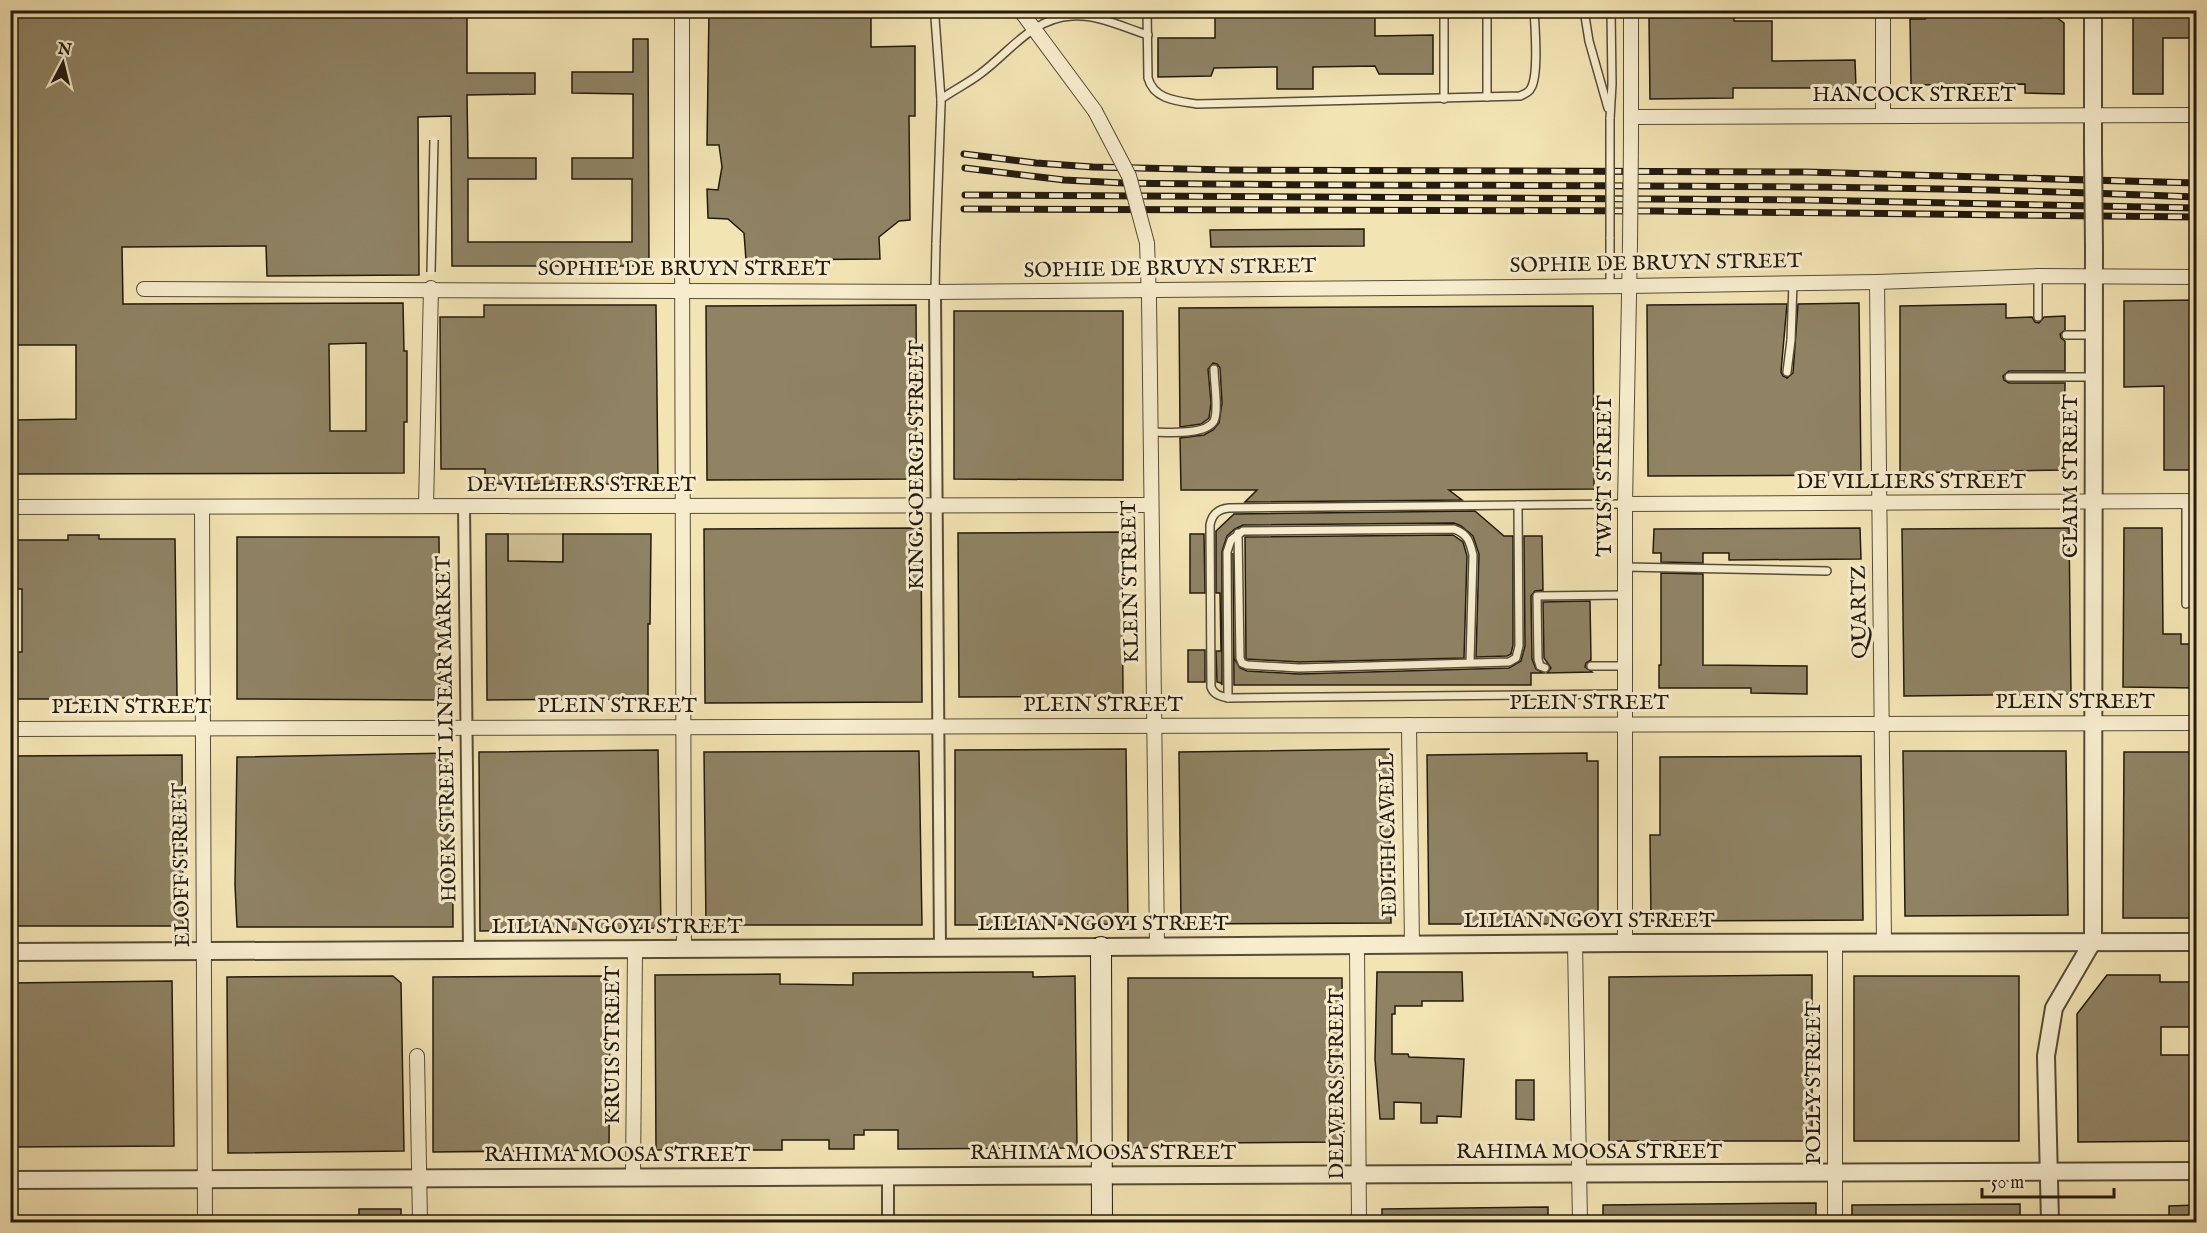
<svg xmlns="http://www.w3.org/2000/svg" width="2207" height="1233" font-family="'IM FELL English',serif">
	<rect width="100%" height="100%" fill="#f3e4b3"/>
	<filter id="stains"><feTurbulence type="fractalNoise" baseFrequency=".00333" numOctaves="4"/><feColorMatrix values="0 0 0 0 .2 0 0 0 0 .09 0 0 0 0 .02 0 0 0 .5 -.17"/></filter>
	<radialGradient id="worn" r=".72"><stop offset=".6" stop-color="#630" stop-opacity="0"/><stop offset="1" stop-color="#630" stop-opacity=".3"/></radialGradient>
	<!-- green -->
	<polygon fill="#d0c297" stroke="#7a6e53" stroke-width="1.5" points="508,534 563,534 563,562 508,561"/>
	<!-- building -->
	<g fill="#8f8364" stroke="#231a0f" stroke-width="1.5" fill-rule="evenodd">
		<path d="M10 10H418L451 18V10H467V73H535V94L467 95 468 158H536V179H468V242H632V179H572V158H633V94L572 93V72H633V39H648L649 266H452L451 116 418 117 419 275 267 276 266 246 122 247 123 304 403 303 404 351H407V422H404V473L10 474V433H13V420L76 419V345H10ZM366 343V431H330L329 344Z"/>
		<polygon points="709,10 871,10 871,47 915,46 915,116 909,116 910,220 899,221 879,237 880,259 746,260 744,233 728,219 708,218 707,189 718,190 722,167 719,145 707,145"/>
		<polygon points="1215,10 1375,10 1375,36 1433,35 1433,74 1379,74 1375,66 1313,67 1313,89 1277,89 1277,67 1214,68 1211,76 1158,77 1158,38 1215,38"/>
		<polygon points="1925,10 2008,10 2008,18 2041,18 2041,14 2052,14 2064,23 2064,94 2025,93 2025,84 1911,85 1910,19 1925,19"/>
		<polygon points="2133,10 2196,10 2196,38 2163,38 2163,94 2133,94"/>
		<polygon points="1734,17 1734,21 1772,21 1772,61 1855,60 1856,88 1733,88 1733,98 1650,99 1649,18"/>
		<polygon points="1364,229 1364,246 1211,247 1210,230"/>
		<polygon points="2196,300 2196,470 2164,470 2164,386 2124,387 2124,301"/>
		<polygon points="1859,303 1861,475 1648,476 1647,305 1787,304 1781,372 1783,376 1787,378 1793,373 1798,304"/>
		<polygon points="2006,304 2006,318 2032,317 2035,322 2039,323 2044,317 2065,316 2065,330 2060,334 2061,338 2065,341 2065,371 2009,371 2003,376 2004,380 2009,383 2065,383 2064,470 1900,473 1900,306"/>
		<polygon points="484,305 656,305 658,484 485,484 485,469 441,469 440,317 484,317"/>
		<polygon points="916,305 917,479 707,480 706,306"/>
		<polygon points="1593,306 1594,489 1449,490 1462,500 1245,502 1257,490 1181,490 1180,438 1204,435 1213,430 1219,423 1222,403 1220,368 1217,364 1213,363 1208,369 1211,403 1209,418 1201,424 1180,427 1179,308"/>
		<polygon points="954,311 1123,311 1123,480 954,479"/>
		<polygon points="1475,511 1504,536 1513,536 1513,645 1511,654 1507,656 1476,657 1479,554 1473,536 1461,526 1454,523 1243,525 1235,529 1227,536 1222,551 1222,685 1221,683 1217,682 1216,651 1221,651 1220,593 1216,593 1216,531 1234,514"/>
		<polygon points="921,528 922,702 705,703 704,529"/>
		<polygon points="1860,528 1861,559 1729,560 1729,553 1703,553 1703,563 1661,562 1661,553 1653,553 1654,529"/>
		<polygon points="2069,528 2071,694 1904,696 1902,529"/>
		<polygon points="2124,528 2162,528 2163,634 2181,634 2181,644 2196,644 2196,688 2123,687"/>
		<polygon points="1122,532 1123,696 959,697 958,533"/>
		<polygon points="486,534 508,534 508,561 563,562 563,534 651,534 650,624 648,624 648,699 487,700"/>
		<polygon points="1190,534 1204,534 1205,593 1190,593"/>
		<polygon points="68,535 99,535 99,539 175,539 177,698 99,698 99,703 68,703 68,699 15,699 15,652 22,652 22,589 14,589 14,540 68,540"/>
		<polygon points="1453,535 1463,542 1467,556 1464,658 1299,662 1246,659 1245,537"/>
		<polygon points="1524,536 1542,536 1543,590 1535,591 1531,596 1532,659 1536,669 1543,673 1531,673 1531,685 1234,685 1233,553 1234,658 1240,668 1247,671 1299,674 1509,668 1521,661 1525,646"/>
		<polygon points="237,537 439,537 440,700 237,699"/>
		<polygon points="1661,573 1703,574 1703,665 1807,666 1807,694 1751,693 1751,688 1659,688 1659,665 1661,665"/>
		<polygon points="1590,601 1591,660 1586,663 1585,667 1592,672 1547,673 1551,668 1544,658 1543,602"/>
		<rect x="1188" y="650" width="17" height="32"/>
		<polygon points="1126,749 1128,924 955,925 955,750"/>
		<polygon points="1389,749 1391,923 1181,924 1179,752"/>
		<polygon points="658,750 661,928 480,931 479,752"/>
		<polygon points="919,751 922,925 706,925 704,752"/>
		<polygon points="1903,751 2066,751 2068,915 1905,916"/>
		<polygon points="2124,752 2196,752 2196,918 2123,918"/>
		<polygon points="452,753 453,927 237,927 235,885 237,757"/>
		<polygon points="1587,753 1587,761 1598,761 1598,912 1587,924 1429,924 1427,755"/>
		<polygon points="182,755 183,926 14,926 12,756"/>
		<polygon points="1861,756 1863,920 1651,921 1650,835 1660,835 1660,757"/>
		<polygon points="1033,972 1033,977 1075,976 1077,1148 898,1149 898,1130 864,1130 864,1135 854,1135 854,1149 829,1149 829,1140 782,1140 782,1150 656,1150 655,975 780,974 780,984 853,985 853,973"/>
		<polygon points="1377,972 1462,972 1463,1001 1422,1001 1422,1006 1395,1006 1395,1014 1392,1014 1392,1054 1408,1054 1409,1057 1464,1059 1461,1117 1437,1116 1437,1123 1421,1123 1421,1103 1394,1102 1394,1119 1380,1119 1375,1059"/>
		<polygon points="1812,975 1812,1141 1609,1141 1609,977"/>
		<polygon points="2107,975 2160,975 2160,982 2196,982 2196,1027 2161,1027 2161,1055 2196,1055 2196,1141 2078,1142 2077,1014"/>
		<polygon points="393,976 401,983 404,1151 228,1153 227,977"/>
		<polygon points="602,976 610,983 609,1150 433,1152 433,977"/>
		<rect x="1854" y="976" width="165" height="165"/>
		<polygon points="1128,978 1342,978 1344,1142 1214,1143 1215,1147 1128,1148"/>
		<polygon points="172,981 174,1146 10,1147 10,983"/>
		<polygon points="1516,1080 1534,1080 1534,1120 1516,1119"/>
		<polygon points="1816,1203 1816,1222 1603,1222 1603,1205"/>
		<polygon points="2020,1204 2020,1222 1852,1222 1852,1205"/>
		<polygon points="2196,1205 2196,1222 2169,1222 2169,1206"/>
		<polygon points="1548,1207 1548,1222 1382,1222 1382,1209"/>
		<rect x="359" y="1209" width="42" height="13"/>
	</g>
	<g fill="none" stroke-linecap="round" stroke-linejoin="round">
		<defs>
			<g id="service">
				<path d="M1147 10 1148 78C1154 100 1178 101 1197 104L1520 96C1524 94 1529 93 1531 88 1539 75 1535 27 1534 10"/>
				<polyline points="1487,10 1487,97"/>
				<polyline points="1584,10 1589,41 1608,108"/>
				<polyline points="935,18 941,99"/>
				<polyline points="1444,99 1444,10"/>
				<path d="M941 104V99C954 90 968 83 980 74 1010 52 1032 18 1072 16 1097 14 1125 28 1148 35"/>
				<polyline points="1610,119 1612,84 1611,10"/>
				<polyline points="2038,276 2038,317"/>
				<polyline points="1610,285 1610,237"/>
				<polyline points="935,292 936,243"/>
				<polyline points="2066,335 2093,335"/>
				<polyline points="1787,372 1791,340 1793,283"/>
				<polyline points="2009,377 2094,377"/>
				<path d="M1151 432C1166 432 1205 436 1214 421 1219 411 1214 381 1214 369"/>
				<polyline points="2186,501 2186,604"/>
				<polyline points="1238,533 1240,658 1242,663 1247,665 1299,668 1509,662 1516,658 1519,646 1518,505"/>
				<polyline points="1625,567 1827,571"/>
				<polyline points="1591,666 1625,666"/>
				<polyline points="1545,668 1540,666 1538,659 1537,596 1625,595"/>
				<path d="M1625 694 1228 698C1220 696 1214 695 1211 687L1210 525C1212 514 1218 509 1229 508L1625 504"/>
				<path d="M1228 698 1227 552 1231 540 1243 531 1454 529C1468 534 1470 542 1473 555L1470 662"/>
			</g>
			<g id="pedestrian">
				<polyline points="935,292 940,948"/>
				<polyline points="464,506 469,950"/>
				<polyline points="888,1176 888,1222"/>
			</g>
			<g id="minor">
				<polyline points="1020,10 1095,111"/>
				<polyline points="1631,10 1631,137"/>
				<polyline points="1883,10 1883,116"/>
				<polyline points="1631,117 2196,115"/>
				<polyline points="1147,243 1149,298 1157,946"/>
				<polyline points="682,244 684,949"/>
				<polyline points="1877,282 1884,942"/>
				<polyline points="144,289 935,292 1628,286 1877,282 2038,276 2196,277"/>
				<polyline points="1625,504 2196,501"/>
				<polyline points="426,506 431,288"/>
				<polyline points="10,507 1151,505"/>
				<polyline points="202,507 205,1222"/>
				<polyline points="1409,725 1412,945"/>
				<polyline points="10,729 2196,723"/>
				<polyline points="1575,943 1580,1222"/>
				<polyline points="1625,943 1625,504 1630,244"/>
				<polyline points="1835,943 1835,1222"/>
				<polyline points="1357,946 1359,1222"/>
				<polyline points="417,1056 420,1222"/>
				<polyline points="633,1177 635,949"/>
			</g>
			<g id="tertiary">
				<polyline points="2093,10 2093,152"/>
				<polyline points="10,952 1101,947 1625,943 2196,942"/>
				<polyline points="10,1180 2196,1171"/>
				<polyline points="2050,1222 2046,1056 2054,1008 2093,941 2094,249"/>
			</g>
			<polyline id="secondary" points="1101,947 1102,1222"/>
		</defs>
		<!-- service casing -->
		<use href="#service" stroke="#574c38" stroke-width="10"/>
		<!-- pedestrian casing -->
		<use href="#pedestrian" stroke="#574c38" stroke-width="14"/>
		<!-- minor casing -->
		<use href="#minor" stroke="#574c38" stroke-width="16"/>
		<!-- tertiary casing -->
		<use href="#tertiary" stroke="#574c38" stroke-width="20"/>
		<!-- secondary casing -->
		<use href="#secondary" stroke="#231a0f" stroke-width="22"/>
		<!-- service -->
		<use href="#service" stroke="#f7edce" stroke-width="7"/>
		<!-- pedestrian -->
		<use href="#pedestrian" stroke="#f7edce" stroke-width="10"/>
		<!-- minor -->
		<use href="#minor" stroke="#f7edce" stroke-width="14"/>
		<!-- tertiary -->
		<use href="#tertiary" stroke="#f7edce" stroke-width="16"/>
		<!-- secondary -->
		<use href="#secondary" stroke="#f7edce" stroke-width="20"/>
		<defs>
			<g id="rail">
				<polyline points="964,154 1036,163 1093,167 1229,170 1806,172 2196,183"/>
				<path d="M965 168 1064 180 1123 183C1481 188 1839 181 2196 197"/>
				<polyline points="965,195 1806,200 2196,208"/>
				<polyline points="964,209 1655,211 2196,217"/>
			</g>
		</defs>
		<!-- rail casing -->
		<use href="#rail" stroke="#231a0f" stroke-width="7"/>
		<!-- rail -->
		<use href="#rail" stroke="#f7edce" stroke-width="4.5" stroke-dasharray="14" stroke-linecap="butt"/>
		<defs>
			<g id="service-bridge">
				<polyline points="1610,119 1610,237"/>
				<polyline points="936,243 941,104"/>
				<polyline points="431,272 434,140"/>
			</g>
			<g id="minor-bridge">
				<polyline points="1095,111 1129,176 1147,243"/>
				<polyline points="682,244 682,18"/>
				<polyline points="1630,244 1631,137"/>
			</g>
			<polyline id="tertiary-bridge" points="2093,152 2094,249"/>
		</defs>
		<!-- service-bridge casing -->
		<use href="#service-bridge" stroke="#574c38" stroke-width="10" stroke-linecap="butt"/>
		<!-- minor-bridge casing -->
		<use href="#minor-bridge" stroke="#574c38" stroke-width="16" stroke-linecap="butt"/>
		<!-- tertiary-bridge casing -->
		<use href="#tertiary-bridge" stroke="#574c38" stroke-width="20" stroke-linecap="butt"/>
		<!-- service-bridge -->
		<use href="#service-bridge" stroke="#f7edce" stroke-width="7"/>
		<!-- minor-bridge -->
		<use href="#minor-bridge" stroke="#f7edce" stroke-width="14"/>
		<!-- tertiary-bridge -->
		<use href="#tertiary-bridge" stroke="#f7edce" stroke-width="16"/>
	</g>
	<g text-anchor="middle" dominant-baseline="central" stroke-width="6" stroke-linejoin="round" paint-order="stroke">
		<!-- street labels -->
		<g font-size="21" fill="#231a0f" stroke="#f7edce">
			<text x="1914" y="95">HANCOCK STREET</text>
			<text transform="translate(1656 264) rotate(-1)">SOPHIE DE BRUYN STREET</text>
			<text x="684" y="269">SOPHIE DE BRUYN STREET</text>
			<text transform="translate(1170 269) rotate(-1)">SOPHIE DE BRUYN STREET</text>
			<text transform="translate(917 465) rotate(-90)">KING GOERGE STREET</text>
			<text transform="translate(1605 476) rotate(-90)">TWIST STREET</text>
			<text transform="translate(2071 476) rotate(-90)">CLAIM STREET</text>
			<text x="1911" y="482">DE VILLIERS STREET</text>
			<text x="581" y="485">DE VILLIERS STREET</text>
			<text transform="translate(1131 582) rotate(-91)">KLEIN STREET</text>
			<text transform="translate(1860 612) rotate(-91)">QUARTZ</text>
			<text x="2075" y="702">PLEIN STREET</text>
			<text x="1589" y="703">PLEIN STREET</text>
			<text x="1103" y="705">PLEIN STREET</text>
			<text x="617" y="706">PLEIN STREET</text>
			<text x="131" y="707">PLEIN STREET</text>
			<text transform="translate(447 729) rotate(-91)">HOEK STREET LINEAR MARKET</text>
			<text transform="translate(1389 835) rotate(-91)">EDITH CAVELL</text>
			<text transform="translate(182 865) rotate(-91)">ELOFF STREET</text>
			<text x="1589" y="921">LILIAN NGOYI STREET</text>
			<text x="1103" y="924">LILIAN NGOYI STREET</text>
			<text x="617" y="927">LILIAN NGOYI STREET</text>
			<text transform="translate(613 1045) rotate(-90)">KRUIS STREET</text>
			<text transform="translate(1814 1083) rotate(-90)">POLLY STREET</text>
			<text transform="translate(1337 1084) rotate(-90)">DELVERS STREET</text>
			<text x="1589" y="1152">RAHIMA MOOSA STREET</text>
			<text x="1103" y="1153">RAHIMA MOOSA STREET</text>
			<text x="617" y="1155">RAHIMA MOOSA STREET</text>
		</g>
	</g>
	<!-- margin -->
	<rect width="2207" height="1233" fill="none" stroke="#f3e4b3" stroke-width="36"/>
	<rect x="12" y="12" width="2183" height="1209" fill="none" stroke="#231a0f" stroke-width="3"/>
	<rect x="18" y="18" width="2171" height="1197" fill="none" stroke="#231a0f" stroke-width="1.5"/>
	<!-- north arrow -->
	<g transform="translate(63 63) rotate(7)" stroke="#f7edce" stroke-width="4.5" paint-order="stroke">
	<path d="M0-4.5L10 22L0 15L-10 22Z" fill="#231a0f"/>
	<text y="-9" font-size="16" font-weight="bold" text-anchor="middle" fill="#231a0f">N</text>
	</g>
	<!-- scale -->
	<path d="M1982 1188v9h132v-9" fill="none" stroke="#231a0f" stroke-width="3"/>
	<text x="1991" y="1188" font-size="18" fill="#231a0f" stroke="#f7edce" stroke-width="4.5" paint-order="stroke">50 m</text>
	<rect width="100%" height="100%" filter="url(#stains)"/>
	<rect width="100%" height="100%" fill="url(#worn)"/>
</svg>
